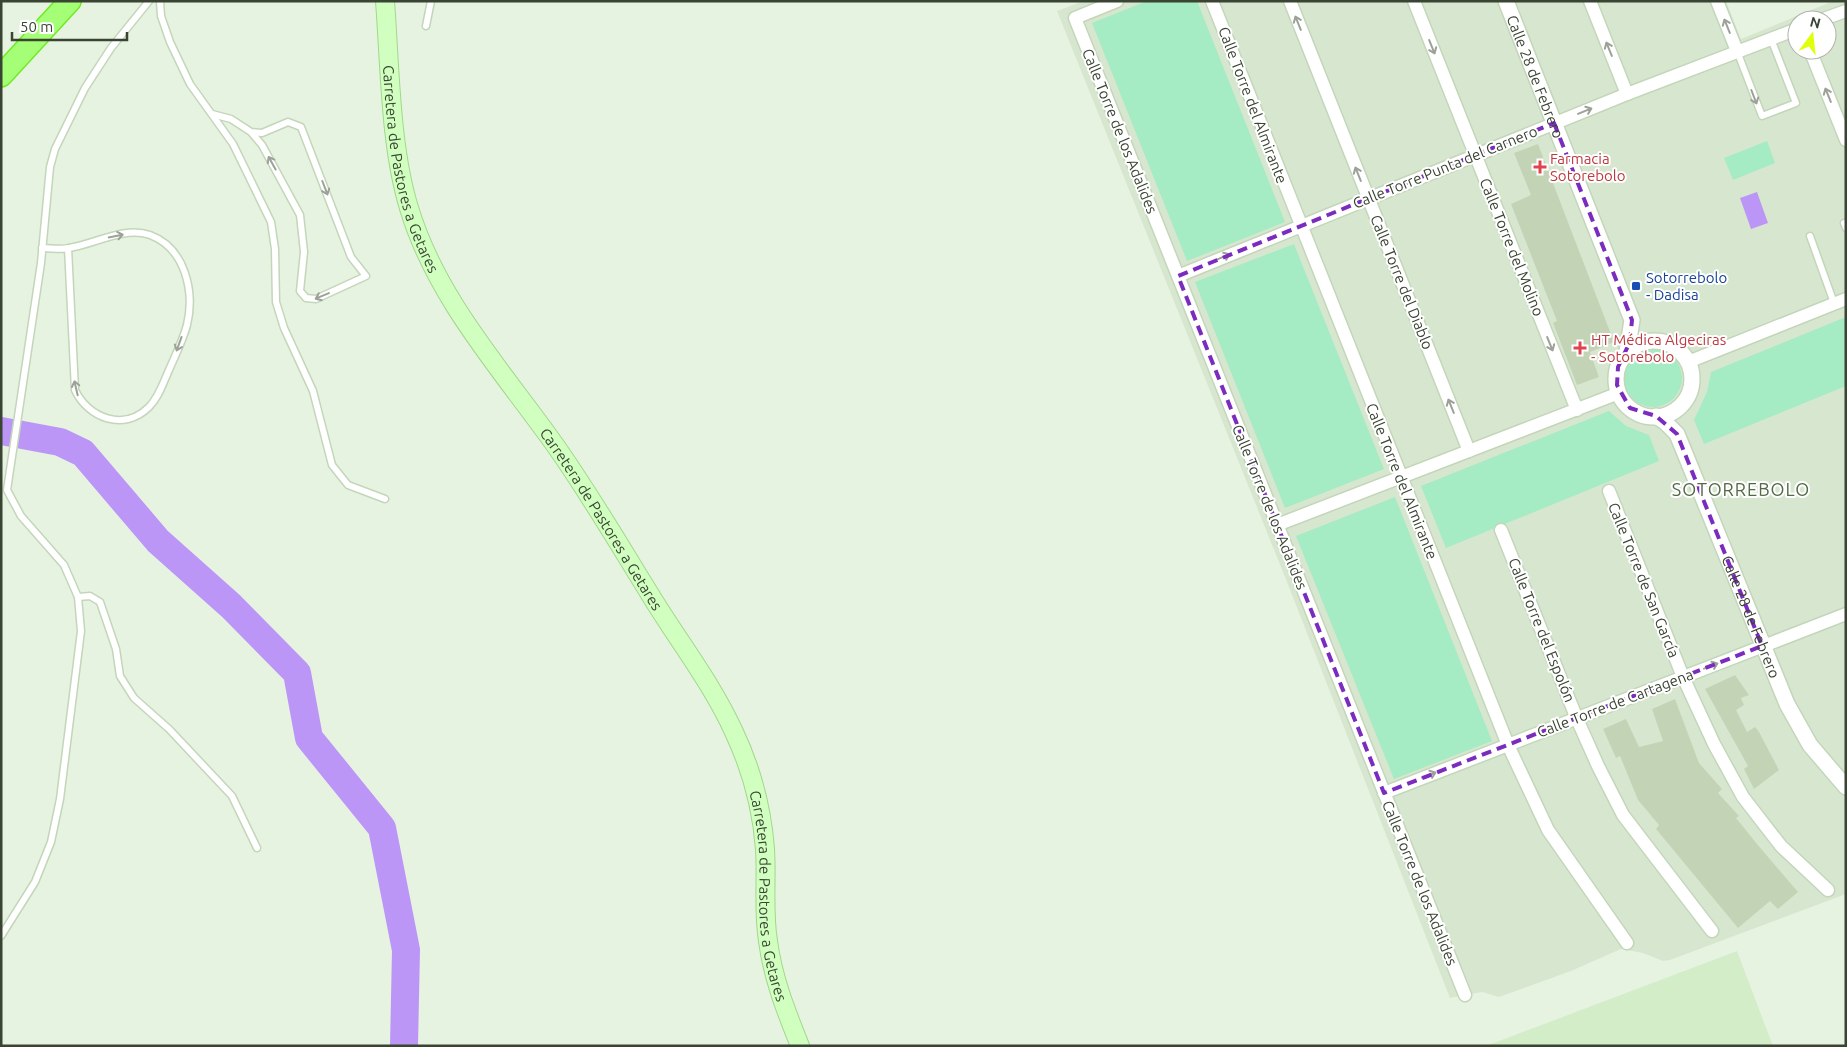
<svg xmlns="http://www.w3.org/2000/svg" width="1847" height="1047" font-family="Ubuntu,sans-serif">
	<rect width="100%" height="100%" fill="#e7f3e1"/>
	<!-- residential -->
	<path fill="#d7e7cf" fill-rule="evenodd" d="M1083 1H1726L1741 39 1833 1H1846V894L1670 960 1663 961 1643 953 1621 949 1571 971 1499 997 1482 992 1450 998 1285 577 1057 11ZM1797 20H1827V50H1797Z"/>
	<!-- education -->
	<polygon fill="#d4edc9" points="1737,951 1773,1046 1486,1046"/>
	<!-- green -->
	<g fill="#a5ebc3">
		<polygon points="1147,1 1197,1 1285,222 1187,261 1092,23"/>
		<polygon points="1767,141 1775,163 1733,180 1724,158"/>
		<polygon points="1294,244 1384,469 1285,508 1195,282"/>
		<polygon points="1846,317 1846,386 1704,444 1694,420 1707,392 1711,372"/>
		<circle cx="1653" cy="378" r="29"/>
		<polygon points="1609,411 1626,426 1649,435 1659,461 1446,548 1421,486"/>
		<polygon points="1395,497 1492,741 1394,779 1296,536"/>
	</g>
	<!-- water -->
	<polygon fill="#bc96f6" points="1757,192 1768,223 1751,229 1740,198"/>
	<g fill="none" stroke-linecap="round" stroke-linejoin="round">
		<!-- river -->
		<polyline stroke="#bc96f6" stroke-width="28" points="1,431 60,442 83,453 158,541 231,606 297,673 309,738 382,828 406,950 404,1046"/>
	</g>
	<!-- building -->
	<g fill="#c3d4b6">
		<polygon points="1538,144 1614,342 1590,352 1599,377 1577,385 1553,323 1557,321 1511,204 1531,195 1514,153"/>
		<polygon points="1735,675 1749,695 1741,698 1744,705 1736,710 1747,732 1755,727 1759,732 1779,770 1754,789 1744,769 1748,766 1705,689"/>
		<polygon points="1675,699 1699,763 1722,789 1718,793 1739,816 1736,818 1757,844 1798,892 1778,909 1770,901 1738,928 1656,829 1659,825 1638,800 1620,756 1616,758 1603,729 1626,719 1639,747 1663,741 1652,709"/>
	</g>
	<g fill="none" stroke-linecap="round" stroke-linejoin="round">
		<defs>
			<g id="service">
				<polyline points="160,1 161,16 170,42 190,84 233,144 271,222 275,249 276,302 284,328 313,391 332,465 348,485 385,499"/>
				<polyline points="426,26 431,1"/>
				<polyline points="1737,51 1762,116 1796,103 1771,39"/>
				<polyline points="212,114 231,119 251,132 262,145 300,215 304,252 300,291 306,298 316,299 366,276 351,257 301,127 288,122 262,133 251,132"/>
				<polyline points="1844,223 1846,228"/>
				<polyline points="1810,236 1834,303"/>
				<path d="M42 248C51 248 61 250 69 248 95 244 124 226 150 235 185 248 195 291 187 325 183 340 175 356 169 370 163 383 159 397 149 407 124 432 88 418 75 390L68 248"/>
				<polyline points="78,597 90,596 100,602 116,649 120,676 134,698 169,729 232,796 257,848"/>
				<polyline points="1,936 35,882 51,842 60,799 81,631 78,597 64,565 21,516 7,490 41,263 50,167 55,149 85,88 111,48 149,1"/>
			</g>
			<g id="minor">
				<polyline points="1117,1 1075,18 1465,995"/>
				<polyline points="1212,1 1508,745 1548,830 1627,943"/>
				<polyline points="1290,1 1469,451"/>
				<polyline points="1414,1 1577,410"/>
				<polyline points="1590,1 1627,94"/>
				<polyline points="1717,1 1737,51"/>
				<polyline points="1821,20 1846,11"/>
				<polyline points="1810,50 1846,140"/>
				<polyline points="1178,276 1627,94 1797,29"/>
				<polyline points="1688,362 1846,299"/>
				<polyline points="1609,491 1683,677 1714,744 1743,797 1781,846 1828,890"/>
				<polyline points="1277,525 1619,393"/>
				<polyline points="1501,530 1577,719 1598,766 1623,815 1712,931"/>
				<polyline points="1384,793 1846,614"/>
			</g>
			<g id="tertiary">
				<path id="s1" d="M1506 1 1632 320 1627 352"/>
				<circle cx="1654" cy="379" r="38"/>
				<path id="s2" d="M1656 416 1665 422 1677 434 1787 704 1810 745 1846 787"/>
			</g>
			<g id="secondary">
				<path id="s3" d="M385 1C390 66 390 146 409 208 435 295 498 366 550 438 589 492 621 548 656 604 683 647 713 686 734 732 751 768 762 809 765 849 767 880 763 911 768 941 773 979 786 1011 800 1046"/>
			</g>
			<polyline id="trunk" points="1,76 70,1"/>
		</defs>
		<!-- service casing -->
		<use href="#service" stroke="#c4d6ba" stroke-width="9"/>
		<!-- minor casing -->
		<use href="#minor" stroke="#c4d6ba" stroke-width="15"/>
		<!-- tertiary casing -->
		<use href="#tertiary" stroke="#c4d6ba" stroke-width="18"/>
		<!-- secondary casing -->
		<use href="#secondary" stroke="#a1d78c" stroke-width="20"/>
		<!-- trunk casing -->
		<use href="#trunk" stroke="#71eb23" stroke-width="24"/>
		<!-- service -->
		<use href="#service" stroke="#fff" stroke-width="6"/>
		<!-- minor -->
		<use href="#minor" stroke="#fff" stroke-width="12"/>
		<!-- tertiary -->
		<use href="#tertiary" stroke="#fff" stroke-width="15"/>
		<!-- secondary -->
		<use href="#secondary" stroke="#d0ffbf" stroke-width="18"/>
		<!-- trunk -->
		<use href="#trunk" stroke="#a4ff77" stroke-width="21"/>
	</g>
	<!-- one-way arrows -->
	<defs><path id="oneway-shaft" d="M-6 0H5M1.5-3L5.5 0L1.5 3" fill="none" stroke-width="1.6" stroke-linecap="round" stroke-linejoin="round" transform="scale(1.25)"/></defs>
	<g stroke="#9ca298">
		<use href="#oneway-shaft" transform="translate(1298 23) rotate(-112)"/>
		<use href="#oneway-shaft" transform="translate(1727 26) rotate(-112)"/>
		<use href="#oneway-shaft" transform="translate(1432 47) rotate(68)"/>
		<use href="#oneway-shaft" transform="translate(1609 49) rotate(-112)"/>
		<use href="#oneway-shaft" transform="translate(1828 95) rotate(-112)"/>
		<use href="#oneway-shaft" transform="translate(1754 97) rotate(69)"/>
		<use href="#oneway-shaft" transform="translate(1585 111) rotate(-22)"/>
		<use href="#oneway-shaft" transform="translate(272 163) rotate(-119)"/>
		<use href="#oneway-shaft" transform="translate(1358 174) rotate(-112)"/>
		<use href="#oneway-shaft" transform="translate(325 188) rotate(69)"/>
		<use href="#oneway-shaft" transform="translate(116 236) rotate(-11)"/>
		<use href="#oneway-shaft" transform="translate(1223 257) rotate(-23)"/>
		<use href="#oneway-shaft" transform="translate(322 296) rotate(157)"/>
		<use href="#oneway-shaft" transform="translate(179 344) rotate(110)"/>
		<use href="#oneway-shaft" transform="translate(1550 344) rotate(68)"/>
		<use href="#oneway-shaft" transform="translate(76 388) rotate(-103)"/>
		<use href="#oneway-shaft" transform="translate(1451 406) rotate(-112)"/>
		<use href="#oneway-shaft" transform="translate(1711 666) rotate(-21)"/>
		<use href="#oneway-shaft" transform="translate(1429 775) rotate(-21)"/>
	</g>
	<!-- marked area -->
	<path fill="none" stroke="#7b2cbf" stroke-width="4" stroke-dasharray="10 6" stroke-linejoin="round" d="M1554 123 1632 320 1630 342 1618 367 1617 385 1630 408 1656 416 1677 434 1762 646 1384 793 1178 276Z"/>
	<!-- markers -->
	<g fill="#e0444e" stroke="#fff" stroke-width="2">
		<path d="M1537.5 159.5h5v5h5v5h-5v5h-5v-5h-5v-5h5z"/>
		<path d="M1577.5 340.5h5v5h5v5h-5v5h-5v-5h-5v-5h5z"/>
	</g>
	<rect fill="#1a4fb4" stroke="#fff" stroke-width="2" x="1631" y="281" width="10" height="10" rx="2.5"/>
	<g text-anchor="middle" dominant-baseline="central" stroke-width="4" stroke-linejoin="round" paint-order="stroke">
		<!-- street labels -->
		<g font-size="15" fill="#394432" stroke="#fff">
			<text stroke="none"><textPath href="#s1" startOffset="81">Calle 28 de Febrero</textPath></text>
			<text transform="translate(1253 105) rotate(69)">Calle Torre del Almirante</text>
			<text transform="translate(1120 131) rotate(68)">Calle Torre de los Adalides</text>
			<text stroke="none"><textPath href="#s3" startOffset="171">Carretera de Pastores a Getares</textPath></text>
			<text transform="translate(1445 167) rotate(-22)">Calle Torre Punta del Carnero</text>
			<text transform="translate(1512 247) rotate(68)">Calle Torre del Molino</text>
			<text transform="translate(1402 282) rotate(68)">Calle Torre del Diablo</text>
			<text transform="translate(1402 481) rotate(68)">Calle Torre del Almirante</text>
			<text transform="translate(1270 507) rotate(68)">Calle Torre de los Adalides</text>
			<text stroke="none"><textPath href="#s3" startOffset="576">Carretera de Pastores a Getares</textPath></text>
			<text transform="translate(1644 580) rotate(68)">Calle Torre de San García</text>
			<text stroke="none"><textPath href="#s2" startOffset="225">Calle 28 de Febrero</textPath></text>
			<text transform="translate(1542 630) rotate(68)">Calle Torre del Espolón</text>
			<text transform="translate(1615 703) rotate(-21)">Calle Torre de Cartagena</text>
			<text transform="translate(1420 883) rotate(68)">Calle Torre de los Adalides</text>
			<text stroke="none"><textPath href="#s3" startOffset="996">Carretera de Pastores a Getares</textPath></text>
		</g>
		<!-- health labels -->
		<g font-size="15" fill="#be3a42" stroke="#fff" text-anchor="start">
			<text x="1550" y="158">Farmacia<tspan x="1550" dy="17">Sotorebolo</tspan></text>
			<text x="1591" y="339">HT Médica Algeciras<tspan x="1591" dy="17">- Sotorebolo</tspan></text>
		</g>
		<!-- transit labels -->
		<g font-size="15" fill="#164399" stroke="#fff" text-anchor="start">
			<text x="1646" y="277">Sotorrebolo<tspan x="1646" dy="17">- Dadisa</tspan></text>
		</g>
		<!-- quarter labels -->
		<g font-size="18" letter-spacing="1" fill="#556848" stroke="#fff">
			<text x="1741" y="489">SOTORREBOLO</text>
		</g>
	</g>
	<!-- border -->
	<rect width="1847" height="1047" fill="none" stroke="#394432" stroke-width="5"/>
	<!-- north arrow -->
	<g transform="translate(1812 35) rotate(15)"><circle r="24" fill="#ffffff" stroke="#b0b4ad"/>
	<path d="M0-4L9 19L0 12L-9 19Z" fill="#dfff0c"/>
	<text y="-8" font-size="14" font-weight="bold" text-anchor="middle" fill="#394432">N</text>
	</g>
	<!-- scale -->
	<path d="M12 32v8h115v-8" fill="none" stroke="#394432" stroke-width="2.5"/>
	<text x="20" y="32" font-size="15" fill="#394432" stroke="#ffffff" stroke-width="4" paint-order="stroke">50 m</text>
</svg>
